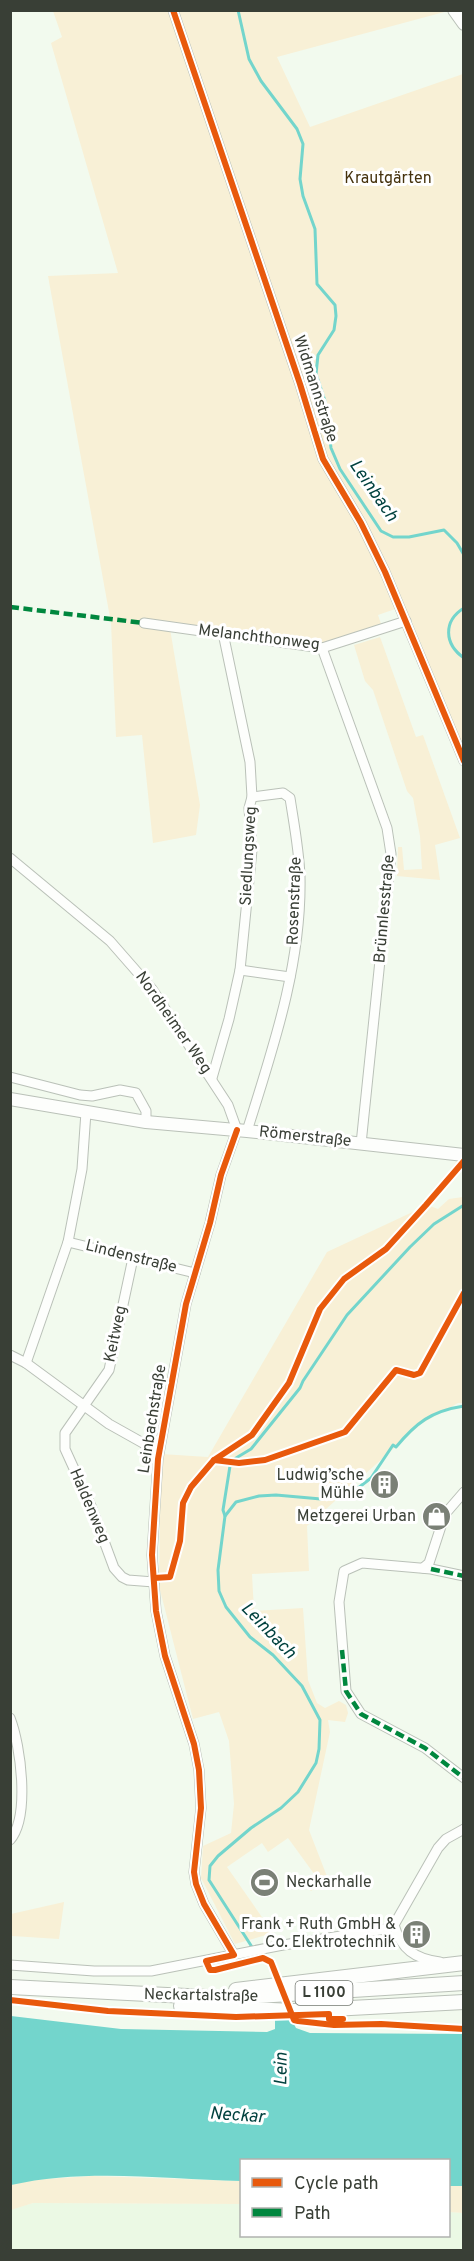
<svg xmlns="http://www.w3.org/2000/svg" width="474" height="2261" font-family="Overpass,sans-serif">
	<rect width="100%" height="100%" fill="#f2faee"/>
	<!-- built -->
	<polygon fill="#ebf9e4" points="33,2203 241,2204 242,2236 448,2236 449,2212 463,2213 463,2250 11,2250 10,2210"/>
	<!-- green -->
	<g fill="#f8f0d6">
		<polygon points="53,11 448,11 277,57 310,127 463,74 463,749 410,617 402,619 398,608 378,615 382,627 322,646 169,623 200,805 196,835 153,843 142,735 116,737 111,623 48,276 118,273 51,43 62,37"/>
		<polygon points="380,637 416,737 423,735 460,838 435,845 440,880 397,876 398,847 402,847 404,870 422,869 420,836 413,798 407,791 373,690 365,681 354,645"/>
		<polygon points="457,1161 463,1162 463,1164 457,1164 425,1204 438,1209 449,1199 463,1197 463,1403 458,1403 421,1424 307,1526 309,1571 252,1574 254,1611 303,1608 308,1680 317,1703 325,1708 339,1701 346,1705 348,1713 345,1722 328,1720 330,1732 309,1830 328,1879 311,1891 310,1890 320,1882 288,1838 268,1852 262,1843 227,1867 273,1933 235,1944 201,1878 203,1846 231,1833 234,1804 229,1741 219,1712 193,1719 159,1586 161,1454 208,1457 327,1252 419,1209"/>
		<polygon points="64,1902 59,1939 12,1936 11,1914"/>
		<polygon points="92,2176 241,2181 241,2204 33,2203 11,2210 10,2185 32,2180"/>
		<polygon points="449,2186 463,2186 463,2213 449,2212"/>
	</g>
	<!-- water -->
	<path fill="#73d5cc" d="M11 2016 121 2029 267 2032 275 2029V2018H291L296 2028 310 2033 463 2034V2186H449L448 2160H242L241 2181C166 2179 85 2168 11 2185Z"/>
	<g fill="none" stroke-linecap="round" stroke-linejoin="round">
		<!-- stream -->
		<g stroke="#73d5cc" stroke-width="3">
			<polyline points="238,10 249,59 261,81 297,129 303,144 300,179 303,196 315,229 317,284 335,305 336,316 334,330 318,355 316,374 325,401 331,448 340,469 381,531 393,537 409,537 444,530 457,543 464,555"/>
			<path d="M464 608C443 621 444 644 464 658"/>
			<polyline points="225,1516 223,1510 230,1466 236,1458 251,1449 300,1388 303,1381 347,1315 410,1247 434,1224 464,1205"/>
			<path d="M252 1947 209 1880 210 1866 218 1856 251 1828 281 1808 298 1792 316 1763 319 1749 320 1720 302 1686 273 1655 250 1637 226 1607 219 1591 218 1570 225 1516 236 1502 259 1496 276 1495 321 1499 353 1492 371 1478 393 1445 396 1447C416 1423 431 1411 464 1406"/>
		</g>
		<defs>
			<g id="street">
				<polyline points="173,10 300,384 323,459 361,523 385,572 464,761"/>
				<polyline points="144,623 322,648 406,621"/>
				<polyline points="322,648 387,828 391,854 361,1144"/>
				<polyline points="10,858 110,941 152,989 228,1105 237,1130 221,1175 210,1223 186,1304 158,1459 152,1555 156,1611 165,1656 194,1744 199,1770 201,1808 194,1872 196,1884 204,1904 234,1955"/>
				<polyline points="240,970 290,977"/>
				<polyline points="10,1077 80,1095 92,1096 120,1090 136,1093 146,1111 146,1122"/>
				<polyline points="212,1078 229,1019 240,970 252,850 249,808 252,797 250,762 223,633"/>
				<path d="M247 1131C273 1048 302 964 300 876 299 850 294 824 290 798L283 793 252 797"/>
				<polyline points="68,1242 195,1273"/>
				<polyline points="133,1258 109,1370 65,1433 65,1449 91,1506 114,1568 122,1577 128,1580 154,1582"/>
				<polyline points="10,1355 26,1363 109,1424 159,1452"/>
				<polyline points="26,1363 68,1242 82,1169 86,1112"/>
				<polyline points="423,1568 429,1563 445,1514 464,1492"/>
				<polyline points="464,1576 431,1569 362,1563 344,1571 339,1602 346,1691 361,1714 425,1748 464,1778"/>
				<path d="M10 1718C21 1746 30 1817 10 1840"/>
				<path d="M394 1925C401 1949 415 1959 440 1962"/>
				<polyline points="10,1965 94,1971 151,1971 283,1945 386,1929 394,1925 438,1848 446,1839 464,1829"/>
			</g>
			<g id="secondary">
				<polyline points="454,10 464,24"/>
				<polyline points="10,1099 146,1122 247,1131 464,1155"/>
			</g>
			<g id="primary">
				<polyline points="10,1987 226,1998 464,1983"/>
				<polyline points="236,1990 464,1963"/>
				<polyline points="181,2006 294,2011 464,2002"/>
			</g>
		</defs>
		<!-- street casing -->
		<use href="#street" stroke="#bac1b8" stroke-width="11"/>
		<!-- secondary casing -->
		<use href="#secondary" stroke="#bac1b8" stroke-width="14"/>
		<!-- primary casing -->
		<use href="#primary" stroke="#bac1b8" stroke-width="16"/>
		<!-- street -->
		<use href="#street" stroke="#fdfefc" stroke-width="9"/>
		<!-- secondary -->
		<use href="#secondary" stroke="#fdfefc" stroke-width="12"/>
		<!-- primary -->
		<use href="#primary" stroke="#fdfefc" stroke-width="14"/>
		<!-- quiet -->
		<g stroke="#00873e" stroke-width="4.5" stroke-dasharray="9 4.5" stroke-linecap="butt">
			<polyline points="10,607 144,623"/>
			<polyline points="431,1569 464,1576"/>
			<polyline points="342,1650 346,1691 361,1714 425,1748 464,1778"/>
		</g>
		<defs>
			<g id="cycleway">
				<polyline points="173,10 300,384 323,459 361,523 385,572 464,761"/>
				<polyline points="237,1130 221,1175 210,1223 186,1304 158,1459 152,1555 156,1611 165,1656 194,1744 199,1770 201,1808 194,1872 196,1884 204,1904 234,1955 206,1961 210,1970 215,1970 263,1958 271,1962 294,2020 298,2021 334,2025 381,2024 464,2029"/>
				<polyline points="214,1460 239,1463 265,1460 345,1432 396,1370 414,1375 420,1373 464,1293"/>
				<polyline points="154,1578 170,1577 180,1541 183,1503 191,1487 214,1460 252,1435 289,1383 320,1309 344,1279 386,1249 426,1205 464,1161"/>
				<polyline points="10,2000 108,2011 236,2017 329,2014 329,2019 343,2019"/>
			</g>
		</defs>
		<!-- cycleway casing -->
		<use href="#cycleway" stroke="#fff" stroke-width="10"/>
		<!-- cycleway -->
		<use href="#cycleway" stroke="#e8590c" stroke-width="6"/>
	</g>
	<!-- icons -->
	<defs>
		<symbol id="building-disc" viewBox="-11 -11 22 22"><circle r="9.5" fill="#7a8076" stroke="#fff"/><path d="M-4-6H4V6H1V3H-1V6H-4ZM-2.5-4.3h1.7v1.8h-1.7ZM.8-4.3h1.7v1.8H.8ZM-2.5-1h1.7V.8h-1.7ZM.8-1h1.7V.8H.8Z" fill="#fff"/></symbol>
		<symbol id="shop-disc" viewBox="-11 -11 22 22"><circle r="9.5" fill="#7a8076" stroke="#fff"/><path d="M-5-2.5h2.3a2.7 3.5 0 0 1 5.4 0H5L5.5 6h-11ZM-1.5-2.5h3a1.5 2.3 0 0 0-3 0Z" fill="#fff"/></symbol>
		<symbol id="stadium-disc" viewBox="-11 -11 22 22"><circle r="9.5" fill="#7a8076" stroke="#fff"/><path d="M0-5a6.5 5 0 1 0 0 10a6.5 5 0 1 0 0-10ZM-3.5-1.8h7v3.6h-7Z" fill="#fff"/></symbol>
	</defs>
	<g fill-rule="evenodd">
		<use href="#building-disc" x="368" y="1468" width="33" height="33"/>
		<use href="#shop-disc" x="420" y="1500" width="33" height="33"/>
		<use href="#stadium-disc" x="248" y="1866" width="33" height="33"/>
		<use href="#building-disc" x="400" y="1918" width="33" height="33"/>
	</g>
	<g text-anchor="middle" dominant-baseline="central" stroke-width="6" stroke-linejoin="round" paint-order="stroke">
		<!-- shield labels -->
		<rect fill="#fff" stroke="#747972" stroke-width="1.5" x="295.5" y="1981" width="57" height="24" rx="4.5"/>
		<g font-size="15" font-weight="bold" fill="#393f36">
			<text x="324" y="1993">L 1100</text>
		</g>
		<!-- park labels -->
		<g font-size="16" fill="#45320d" stroke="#fff">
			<text x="388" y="179">Krautgärten</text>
		</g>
		<!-- street labels -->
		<g font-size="16" fill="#393f36" stroke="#fff">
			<text transform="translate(315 389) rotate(72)">Widmannstraße</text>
			<text transform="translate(259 638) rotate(7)">Melanchthonweg</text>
			<text transform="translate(249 856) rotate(-87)">Siedlungsweg</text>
			<text transform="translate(295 901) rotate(-88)">Rosenstraße</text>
			<text transform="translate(385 909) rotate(-85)">Brünnlesstraße</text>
			<text transform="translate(173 1023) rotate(55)">Nordheimer Weg</text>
			<text transform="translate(305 1137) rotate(6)">Römerstraße</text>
			<text transform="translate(131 1257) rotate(14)">Lindenstraße</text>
			<text transform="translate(116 1334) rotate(-78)">Keitweg</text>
			<text transform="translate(153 1419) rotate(-81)">Leinbachstraße</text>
			<text transform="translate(89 1506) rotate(67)">Haldenweg</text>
			<text transform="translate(201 1996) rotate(1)">Neckartalstraße</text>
		</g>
		<!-- poi labels -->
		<g font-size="16" fill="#393f36" stroke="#fff" text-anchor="end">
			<text x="364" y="1476">Ludwig’sche<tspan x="364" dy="18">Mühle</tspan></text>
			<text x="416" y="1517">Metzgerei Urban</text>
			<text x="286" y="1883" text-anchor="start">Neckarhalle</text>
			<text x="396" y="1925">Frank + Ruth GmbH &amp;<tspan x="396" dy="18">Co. Elektrotechnik</tspan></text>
		</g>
		<!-- water labels -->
		<g font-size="18" font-style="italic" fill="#02423f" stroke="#fff">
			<text transform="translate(373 491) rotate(55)">Leinbach</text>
			<text transform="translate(268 1631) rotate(46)">Leinbach</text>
			<text transform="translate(282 2069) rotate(-89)">Lein</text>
			<text transform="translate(237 2116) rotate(4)">Neckar</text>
		</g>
	</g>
	<!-- border -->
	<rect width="474" height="2261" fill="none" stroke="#393f36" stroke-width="24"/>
	<!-- legend -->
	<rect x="240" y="2159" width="210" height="78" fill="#ffffff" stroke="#b0b2af" stroke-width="1.5"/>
	<rect x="252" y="2178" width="30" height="9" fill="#e8590c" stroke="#b0b2af" stroke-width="1.5"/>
	<text x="294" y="2189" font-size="18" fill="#393f36">Cycle path</text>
	<rect x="252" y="2208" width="30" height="9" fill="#00873e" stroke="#b0b2af" stroke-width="1.5"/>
	<text x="294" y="2219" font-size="18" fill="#393f36">Path</text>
</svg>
